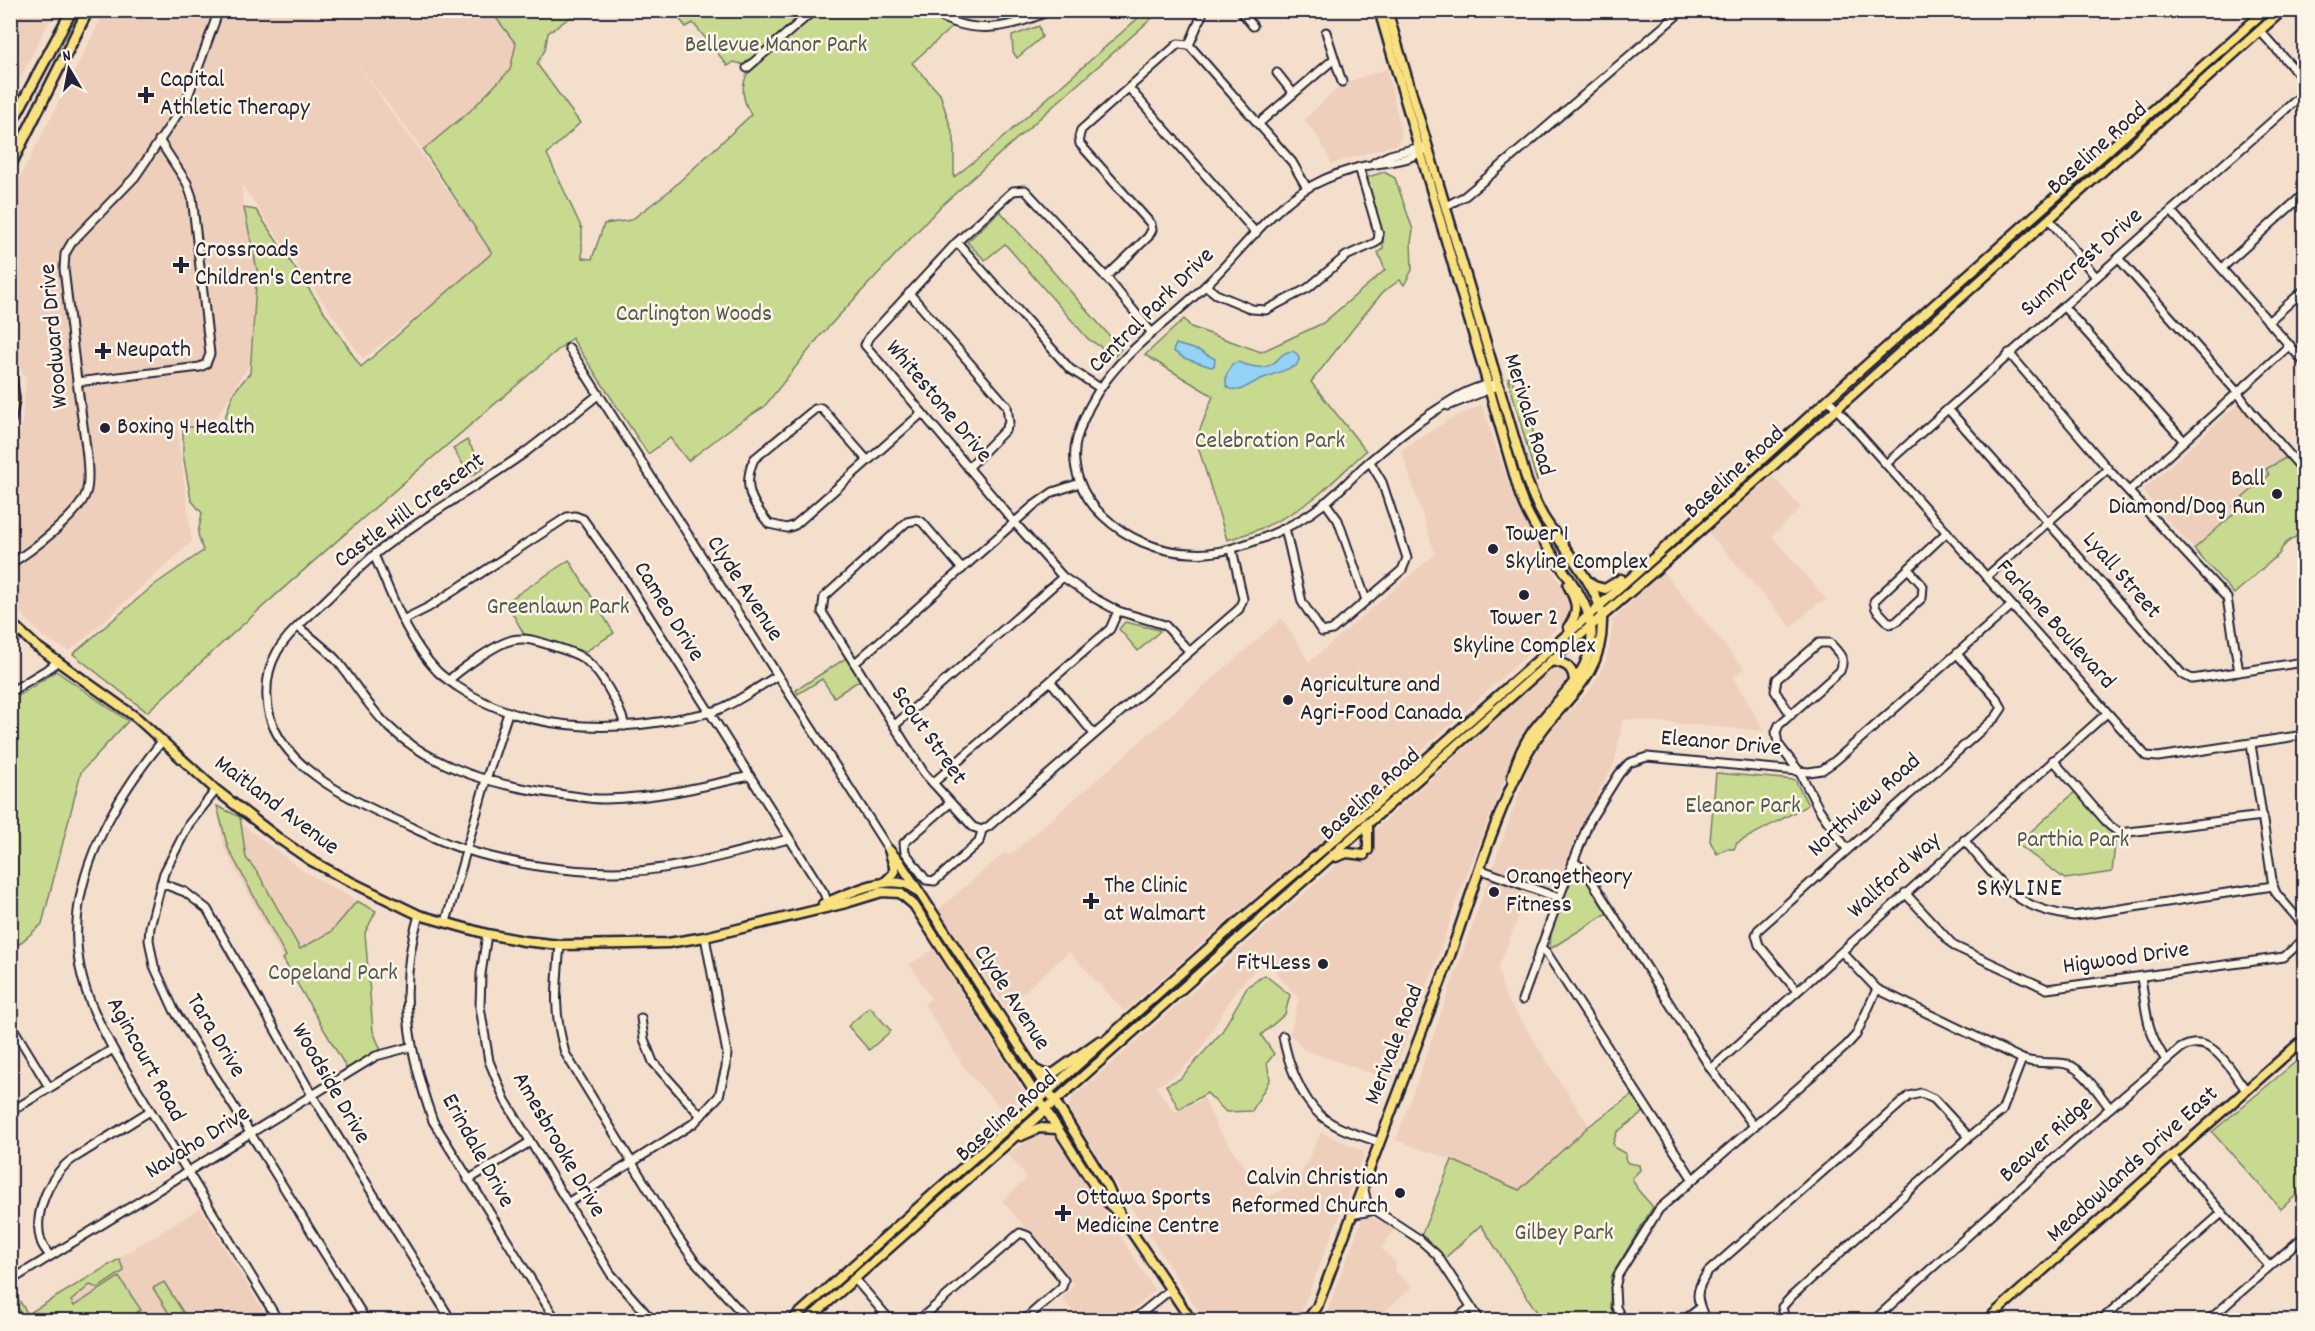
<svg xmlns="http://www.w3.org/2000/svg" width="2315" height="1331" font-family="Dekko,sans-serif">
	<rect width="100%" height="100%" fill="#f4dfcd"/>
	<filter id="ink" filterUnits="userSpaceOnUse"><feTurbulence type="fractalNoise" baseFrequency=".0167" numOctaves="2"/><feDisplacementMap in="SourceGraphic" scale="12" xChannelSelector="R" yChannelSelector="G"/><feConvolveMatrix kernelMatrix="1 2 1 2 8 2 1 2 1" color-interpolation-filters="sRGB"/></filter>
	<g filter="url(#ink)">
		<!-- built -->
		<g fill="#eecfbc">
			<polygon points="303,10 302,14 325,20 335,11 491,11 516,44 510,70 470,111 423,150 350,54 494,255 363,359 241,184 244,208 257,270 249,365 213,423 177,427 192,542 76,646 68,651 43,637 11,603 10,445 21,431 26,379 11,346 11,195 105,11"/>
			<polygon points="11,11 54,11 11,97"/>
			<polygon points="1387,69 1402,136 1397,144 1332,164 1316,134 1304,120 1343,83"/>
			<polygon points="2239,403 2287,457 2266,469 2269,475 2233,506 2237,511 2194,549 2142,491"/>
			<polygon points="1482,405 1516,505 1568,598 1573,608 1571,615 1323,840 1229,919 1128,1009 1124,1011 1069,952 1009,1005 1008,1010 938,910 1005,852 1009,856 1282,618 1309,662 1435,554 1401,450 1450,419"/>
			<polygon points="1773,476 1801,508 1772,536 1827,600 1817,604 1791,627 1708,532"/>
			<polygon points="1663,572 1744,668 1733,678 1765,731 1623,719 1615,762 1578,831 1551,900 1528,893 1498,969 1505,996 1589,1126 1519,1190 1452,1160 1396,1140 1529,765 1547,734 1589,691 1600,674 1607,657 1613,625 1612,620"/>
			<polygon points="1556,665 1564,666 1570,675 1569,684 1528,731 1515,753 1456,902 1436,964 1391,1080 1304,1050 1290,1034 1299,999 1265,960 1237,989 1199,1052 1177,1074 1156,1087 1175,1112 1204,1098 1218,1129 1267,1197 1297,1182 1321,1132 1365,1152 1298,1320 1204,1320 1072,1116 1069,1105 1072,1098 1344,858"/>
			<polygon points="217,805 302,870 357,901 331,932 283,959 224,848"/>
			<polygon points="934,949 1025,1094 1006,1114 965,1069 924,1004 931,999 910,964"/>
			<polygon points="1047,1132 1053,1135 1105,1212 1154,1289 1152,1293 1121,1320 1080,1320 1062,1299 1075,1285 1002,1201 1027,1178 1008,1154 1040,1133"/>
			<polygon points="200,1208 269,1320 83,1320 65,1291"/>
			<polygon points="1367,1215 1395,1229 1381,1248 1396,1263 1394,1270 1412,1287 1376,1320 1324,1320 1362,1219"/>
		</g>
		<!-- green -->
		<g fill="#c8da8f" stroke="#757e65" stroke-width="1.5">
			<path d="M491 11H579L548 33 545 50 537 64 580 123 547 154 582 229V258L592 259 604 224 631 220 668 192 751 115C742 99 740 87 749 70L745 65 734 62 728 66 693 23 686 27 673 11H925L953 26 912 63 940 94 954 138V177L990 149 1146 11H1160L940 207 820 336 764 407 735 425 688 461 670 438 648 454 572 338C428 461 285 584 147 712L73 654 154 585 203 551 198 534 202 513 191 500 183 454V428L223 423 234 392 250 373 257 270 244 208 256 210 361 367 492 253 423 150 470 111 510 70 516 44Z"/>
			<polygon points="1039,26 1042,37 1017,58 1013,52 1012,36"/>
			<path d="M1384 172 1395 178 1413 230 1411 242 1412 270 1404 285 1400 280 1383 292 1364 315 1311 382 1366 451C1350 465 1335 481 1318 495 1292 516 1259 531 1227 540L1196 440 1213 396 1145 355 1184 319 1191 327 1261 352 1323 323 1385 270 1378 252 1383 249V236L1368 183V177Z"/>
			<polygon points="1000,211 1121,349 1115,356 1088,339 1005,244 985,260 967,242"/>
			<path d="M1508 378H1511C1524 404 1536 430 1538 459L1536 460V465L1538 467 1537 482Z"/>
			<polygon points="467,440 484,468 471,476 453,449"/>
			<path d="M2287 457 2304 476V531C2294 539 2284 541 2279 554L2234 594 2194 549 2237 511 2233 506 2269 475 2266 469Z"/>
			<polygon points="569,560 614,633 585,652 524,634 506,602"/>
			<polygon points="1125,622 1159,630 1160,631 1138,651 1119,629"/>
			<polygon points="846,658 860,680 834,697 822,679 798,694 796,690"/>
			<polygon points="56,671 128,721 81,772 42,924 11,951 11,701"/>
			<polygon points="1716,773 1795,780 1808,805 1737,843 1734,849 1726,849 1717,854 1710,841"/>
			<polygon points="2076,791 2116,835 2112,872 2065,879 2017,844"/>
			<polygon points="217,806 240,817 246,858 258,873 300,949 331,932 357,901 376,911 365,933 373,1031 381,1050 347,1069 283,959 286,956 228,848"/>
			<polygon points="1580,873 1586,875 1609,912 1550,949 1551,932 1573,874"/>
			<polygon points="1265,975 1290,995 1285,1014 1261,1035 1274,1054 1267,1063 1270,1079 1252,1111 1226,1112 1207,1093 1179,1109 1166,1085 1180,1079 1221,1033 1248,986"/>
			<polygon points="870,1007 891,1031 869,1050 848,1026"/>
			<polygon points="2299,1059 2304,1066 2304,1188 2281,1209 2212,1132"/>
			<polygon points="1632,1095 1644,1112 1617,1132 1613,1143 1615,1148 1626,1154 1625,1159 1628,1163 1639,1165 1640,1170 1632,1178 1638,1190 1653,1207 1611,1277 1610,1305 1616,1320 1542,1320 1481,1225 1445,1258 1421,1236 1452,1160 1519,1190 1589,1126"/>
			<polygon points="119,1259 124,1271 98,1288 90,1285 71,1301 74,1306 119,1277 141,1310 124,1320 25,1320 11,1297 11,1293 13,1291 28,1314"/>
			<polygon points="164,1282 188,1320 173,1320 153,1288"/>
		</g>
		<!-- water -->
		<g fill="#94d3f5" stroke="#668cab" stroke-width="1.5">
			<polygon points="1176,344 1200,351 1215,359 1214,366 1211,367 1184,358 1173,351"/>
			<path d="M1293 351 1298 355 1299 360 1296 366 1261 379 1240 390 1230 389 1226 386V376L1232 364 1238 362C1251 366 1265 372 1276 361 1282 355 1284 352 1293 351Z"/>
		</g>
		<g fill="none" stroke-linecap="round" stroke-linejoin="round">
			<defs>
				<g id="minor">
					<path d="M930 10C969 37 1010 29 1051 10"/>
					<polyline points="1240,10 1253,26"/>
					<polyline points="2260,31 2304,80"/>
					<polyline points="1326,32 1342,82"/>
					<polyline points="1189,45 1292,162 1307,188"/>
					<polyline points="1189,45 1204,10"/>
					<polyline points="747,68 814,10"/>
					<polyline points="1277,73 1293,93"/>
					<polyline points="1129,88 1256,233"/>
					<polyline points="1258,124 1334,59"/>
					<path d="M1424 150C1408 162 1384 162 1365 166 1347 170 1330 176 1313 185 1270 208 1241 252 1206 285 1174 317 1134 343 1107 379 1094 396 1083 417 1077 438 1069 466 1082 497 1103 516 1126 538 1158 552 1190 553 1211 555 1229 550 1249 543 1276 534 1302 521 1325 503 1338 492 1350 480 1362 468 1386 447 1411 426 1438 409 1456 397 1476 384 1498 384"/>
					<polyline points="1375,162 1390,155 1421,147"/>
					<polyline points="1446,206 1465,196 1507,161 1683,10"/>
					<polyline points="2171,211 2304,362"/>
					<polyline points="2049,219 2096,277"/>
					<polyline points="957,242 1070,369 1100,388"/>
					<polyline points="2118,258 2238,393 2251,411 2304,471"/>
					<polyline points="2222,268 2304,194"/>
					<polyline points="1106,277 1148,237 1152,230 1151,224 1080,144 1079,137 1081,130 1178,44 1189,45"/>
					<polyline points="1206,286 1216,294 1252,309 1266,310 1308,288 1346,256 1375,243 1378,240 1379,235 1359,167"/>
					<polyline points="909,293 1007,406 1009,423 1005,430 968,468"/>
					<polyline points="2063,306 2184,441"/>
					<polyline points="2268,322 2304,290"/>
					<polyline points="1152,333 1106,277 1025,190 1013,191 957,242 869,337 865,345 1015,523 1063,577 1094,598 1118,611 1165,625 1189,651"/>
					<polyline points="569,348 889,850"/>
					<polyline points="2009,353 2108,469 2227,598 2239,672"/>
					<polyline points="77,382 200,367 206,364 210,354 192,197 187,183 159,140"/>
					<path d="M598 395C573 415 548 435 523 454 474 489 421 517 374 555 357 570 340 586 324 602 308 617 288 633 277 652 269 666 266 681 267 698 269 763 352 801 403 823 424 833 445 844 467 850 510 864 568 872 613 872 673 872 732 853 789 839"/>
					<polyline points="1828,399 2146,756 2158,757 2304,735"/>
					<polyline points="1448,406 1493,388"/>
					<polyline points="1948,409 2182,674 2192,679 2304,662"/>
					<path d="M868 461 827 414 821 408 815 409 754 459C742 486 751 502 769 524L787 528 795 525 922 413"/>
					<polyline points="1886,464 2304,93"/>
					<polyline points="2129,491 2290,345"/>
					<polyline points="1325,502 1338,520 1366,600"/>
					<polyline points="1285,528 1302,602 1322,632 1332,630 1402,570 1407,558 1382,482 1370,462"/>
					<path d="M374 555C392 595 406 638 437 671 443 677 451 682 458 687 523 731 608 733 682 718 695 715 710 714 722 708 741 700 759 686 777 676"/>
					<path d="M10 564C30 552 80 514 86 493 92 476 83 429 81 410 74 363 70 316 64 269L65 254 72 242 135 177 177 115 187 99 219 10"/>
					<polyline points="962,569 922,522 917,520 907,522 824,597 822,612 924,773 973,827 982,830 989,826 1239,609 1243,599 1232,549"/>
					<polyline points="1909,570 1923,586 1922,598 1896,622 1890,624 1876,609 1874,601 1947,532"/>
					<polyline points="1986,577 2108,469"/>
					<polyline points="403,620 429,607 567,517 575,516 583,519 624,577 824,893 829,906"/>
					<path d="M298 627C312 638 327 649 339 663 355 684 368 706 386 724 434 771 501 787 565 795 578 796 593 800 606 799 655 798 702 787 750 776"/>
					<polyline points="855,663 1033,506 1053,492 1080,483"/>
					<path d="M449 680C461 669 491 648 506 642 520 636 533 640 546 644 558 648 571 651 581 657 599 667 620 706 625 726"/>
					<polyline points="1051,682 1094,734"/>
					<polyline points="10,692 51,667 57,661"/>
					<path d="M1791 715 1775 691 1777 679 1819 643H1830C1839 654 1846 657 1840 671L1779 725 1776 732 1778 744 1799 771 1819 809 1847 849"/>
					<polyline points="895,725 1063,577"/>
					<path d="M163 740C115 798 68 877 78 955 82 990 97 1019 113 1049L278 1320"/>
					<polyline points="2251,744 2273,886 2276,893 2304,926"/>
					<polyline points="2053,760 2110,826 2120,833 2263,816"/>
					<polyline points="933,783 1110,629 1118,611"/>
					<polyline points="216,790 189,824 164,873 150,927 149,940 154,966 174,1010 366,1320"/>
					<polyline points="950,803 904,843 905,852 926,880 935,881 979,842 982,830"/>
					<path d="M1964 840C1978 856 1996 881 2012 893 2029 907 2053 914 2074 916L2273 886"/>
					<polyline points="1573,861 1585,870 1711,1069 1754,1126"/>
					<polyline points="1479,869 1559,898"/>
					<polyline points="161,883 185,892 207,909 312,1095 451,1320"/>
					<polyline points="1905,893 1954,946 2047,989 2277,958 2284,957 2304,939"/>
					<path d="M419 915C397 986 408 1052 433 1121L556 1320"/>
					<polyline points="446,922 486,780 508,713"/>
					<polyline points="487,934 481,974 480,1007 489,1061 505,1100 611,1274 652,1320"/>
					<path d="M560 945C556 988 553 1010 565 1053L677 1236 693 1259 748 1320"/>
					<polyline points="1541,948 1546,952 1692,1178"/>
					<path d="M1842 952 1877 989 2022 1059C2035 1064 2045 1062 2059 1063 2081 1063 2097 1092 2110 1108"/>
					<path d="M2141 977C2146 1010 2146 1032 2166 1060"/>
					<polyline points="1797,991 1759,945 1756,935 1758,930 1996,717 2002,708 1997,699 1957,654"/>
					<polyline points="1522,1000 1559,898 1589,822 1619,774 1629,763 1647,757 1809,772 1822,770 1835,761 2011,606"/>
					<polyline points="641,1018 644,1039 653,1062 701,1116"/>
					<polyline points="10,1023 49,1087"/>
					<path d="M1283 1036C1287 1061 1301 1098 1320 1115 1336 1129 1359 1135 1379 1142"/>
					<polyline points="2296,1046 2304,1055"/>
					<polyline points="1711,1069 2107,713"/>
					<polyline points="10,1112 113,1049"/>
					<polyline points="2172,1156 2269,1266"/>
					<polyline points="468,1180 530,1142"/>
					<polyline points="1363,1185 1367,1203 1375,1210 1419,1239 1437,1255 1480,1320"/>
					<polyline points="569,1202 694,1123 719,1096 726,1067 727,1053 705,937"/>
					<polyline points="1351,1215 1375,1210"/>
					<path d="M50 1256C47 1252 44 1248 42 1244 31 1215 50 1174 74 1158L150 1111"/>
					<polyline points="855,1279 890,1320"/>
					<polyline points="10,1281 376,1056 410,1047"/>
					<polyline points="919,1320 1020,1233 1028,1236 1064,1280 1062,1287 1024,1320"/>
					<polyline points="1133,1320 1170,1290"/>
					<polyline points="1455,1320 1471,1307"/>
					<polyline points="1622,1320 1616,1307 1615,1288 1618,1275 1659,1209 1845,1047 1856,1035 1877,989"/>
					<polyline points="1684,1320 1700,1308"/>
					<path d="M1706 1320C1696 1300 1694 1291 1708 1272L1909 1096 1921 1093 1934 1099 1969 1137"/>
					<polyline points="1785,1320 1782,1307 1792,1296 1969,1137 2002,1111 2022,1059"/>
					<path d="M1874 1320 2110 1108 2181 1048C2212 1031 2230 1069 2246 1090"/>
					<polyline points="2101,1320 2222,1213"/>
					<polyline points="2209,1320 2304,1236"/>
				</g>
				<g id="major">
					<path d="M1379 10 1520 495C1528 517 1540 536 1553 555 1566 575 1581 592 1588 614 1605 665 1558 696 1532 732 1522 746 1516 761 1512 778"/>
					<polyline points="1588,581 1594,586 1605,589 1621,579"/>
					<path d="M1568 585C1576 601 1581 611 1568 627"/>
					<polyline points="10,622 36,646 137,718 216,790 278,838 310,860 341,877 419,915 487,934 524,941 560,945 629,944 668,943 705,937 846,903 882,892 900,893 914,905 1101,1196 1121,1216"/>
					<path d="M1551 661C1566 663 1574 667 1574 683"/>
					<polyline points="1368,824 1368,850"/>
					<polyline points="889,850 899,861 1055,1101 1107,1186 1121,1216 1191,1320"/>
					<polyline points="1336,857 1347,853 1364,855"/>
					<polyline points="884,883 894,873 894,866 890,853"/>
					<path d="M823 904C847 894 894 870 916 890"/>
					<polyline points="1036,1070 1044,1074 1054,1073 1099,1041"/>
					<polyline points="1021,1136 1039,1128 1057,1129"/>
					<polyline points="792,1320 1237,923 1346,830 1658,554 1837,391 2266,10"/>
					<polyline points="808,1320 1584,632 1674,554 2283,10"/>
					<path d="M1307 1320 1317 1307C1358 1197 1401 1088 1442 978 1470 902 1490 824 1528 752 1555 702 1603 685 1602 620 1602 591 1560 543 1544 518 1537 506 1532 494 1527 481L1387 10"/>
					<polyline points="1987,1320 2304,1039"/>
				</g>
				<g id="highway">
					<polyline points="10,126 72,10"/>
					<polyline points="10,166 88,10"/>
					<polyline points="10,372 14,399 10,420"/>
				</g>
			</defs>
			<!-- minor casing -->
			<use href="#minor" stroke="#22223b" stroke-width="11"/>
			<!-- major casing -->
			<use href="#major" stroke="#22223b" stroke-width="13"/>
			<!-- highway casing -->
			<use href="#highway" stroke="#22223b" stroke-width="14"/>
			<!-- minor -->
			<use href="#minor" stroke="#fcf5e5" stroke-width="7"/>
			<!-- major -->
			<use href="#major" stroke="#fae180" stroke-width="8"/>
			<!-- highway -->
			<use href="#highway" stroke="#fae180" stroke-width="9"/>
		</g>
	</g>
	<!-- markers -->
	<g fill="#22223b" stroke="#fcf5e5" stroke-width="2">
		<path d="M143 86h6v6h6v6h-6v6h-6v-6h-6v-6h6z"/>
		<path d="M178 256h6v6h6v6h-6v6h-6v-6h-6v-6h6z"/>
		<path d="M100 342h6v6h6v6h-6v6h-6v-6h-6v-6h6z"/>
		<circle cx="105" cy="428" r="6"/>
		<circle cx="2277" cy="494" r="6"/>
		<circle cx="1493" cy="549" r="6"/>
		<circle cx="1524" cy="595" r="6"/>
		<circle cx="1288" cy="700" r="6"/>
		<circle cx="1494" cy="892" r="6"/>
		<path d="M1088 892h6v6h6v6h-6v6h-6v-6h-6v-6h6z"/>
		<circle cx="1323" cy="964" r="6"/>
		<circle cx="1400" cy="1193" r="6"/>
		<path d="M1060 1204h6v6h6v6h-6v6h-6v-6h-6v-6h6z"/>
	</g>
	<g text-anchor="middle" dominant-baseline="central" stroke-width="5" stroke-linejoin="round" paint-order="stroke">
		<!-- park labels -->
		<g font-size="24" fill="#545954" stroke="#fcf5e5">
			<text x="776" y="46">Bellevue Manor Park</text>
			<text x="694" y="315">Carlington Woods</text>
			<text x="1270" y="442">Celebration Park</text>
			<text x="558" y="608">Greenlawn Park</text>
			<text x="1743" y="807">Eleanor Park</text>
			<text x="2073" y="841">Parthia Park</text>
			<text x="333" y="974">Copeland Park</text>
			<text x="1564" y="1234">Gilbey Park</text>
		</g>
		<!-- poi labels -->
		<g font-size="24" fill="#22223b" stroke="#fcf5e5" text-anchor="start">
			<text x="160" y="81">Capital<tspan x="160" dy="28">Athletic Therapy</tspan></text>
			<text x="195" y="251">Crossroads<tspan x="195" dy="28">Children's Centre</tspan></text>
			<text x="116" y="351">Neupath</text>
			<text x="117" y="428">Boxing 4 Health</text>
			<text x="2265" y="480" text-anchor="end">Ball<tspan x="2265" dy="28">Diamond/Dog Run</tspan></text>
			<text x="1505" y="535">Tower 1<tspan x="1505" dy="28">Skyline Complex</tspan></text>
			<text x="1524" y="619" text-anchor="middle">Tower 2<tspan x="1524" dy="28">Skyline Complex</tspan></text>
			<text x="1300" y="686">Agriculture and<tspan x="1300" dy="28">Agri-Food Canada</tspan></text>
			<text x="1506" y="878">Orangetheory<tspan x="1506" dy="28">Fitness</tspan></text>
			<text x="1104" y="887">The Clinic<tspan x="1104" dy="28">at Walmart</tspan></text>
			<text x="1311" y="964" text-anchor="end">Fit4Less</text>
			<text x="1388" y="1179" text-anchor="end">Calvin Christian<tspan x="1388" dy="28">Reformed Church</tspan></text>
			<text x="1076" y="1199">Ottawa Sports<tspan x="1076" dy="28">Medicine Centre</tspan></text>
		</g>
		<!-- street labels -->
		<g font-size="24" fill="#22223b" stroke="#fcf5e5">
			<text transform="translate(2098 149) rotate(-42)">Baseline Road</text>
			<text transform="translate(2082 263) rotate(-41)">Sunnycrest Drive</text>
			<text transform="translate(1152 311) rotate(-45)">Central Park Drive</text>
			<text transform="translate(55 336) rotate(-95)">Woodward Drive</text>
			<text transform="translate(938 402) rotate(50)">Whitestone Drive</text>
			<text transform="translate(1528 415) rotate(73)">Merivale Road</text>
			<text transform="translate(1735 473) rotate(-42)">Baseline Road</text>
			<text transform="translate(410 511) rotate(-36)">Castle Hill Crescent</text>
			<text transform="translate(2121 576) rotate(49)">Lyall Street</text>
			<text transform="translate(744 589) rotate(57)">Clyde Avenue</text>
			<text transform="translate(668 612) rotate(58)">Cameo Drive</text>
			<text transform="translate(2055 625) rotate(48)">Farlane Boulevard</text>
			<text transform="translate(928 736) rotate(55)">Scout Street</text>
			<text transform="translate(1721 744) rotate(5)">Eleanor Drive</text>
			<text transform="translate(1371 795) rotate(-42)">Baseline Road</text>
			<text transform="translate(276 806) rotate(37)">Maitland Avenue</text>
			<text transform="translate(1865 806) rotate(-42)">Northview Road</text>
			<text transform="translate(1895 876) rotate(-42)">Wallford Way</text>
			<text transform="translate(2126 959) rotate(-8)">Higwood Drive</text>
			<text transform="translate(1011 998) rotate(57)">Clyde Avenue</text>
			<text transform="translate(215 1036) rotate(59)">Tara Drive</text>
			<text transform="translate(1395 1045) rotate(-69)">Merivale Road</text>
			<text transform="translate(145 1060) rotate(61)">Agincourt Road</text>
			<text transform="translate(330 1084) rotate(60)">Woodside Drive</text>
			<text transform="translate(1007 1117) rotate(-41)">Baseline Road</text>
			<text transform="translate(2047 1140) rotate(-42)">Beaver Ridge</text>
			<text transform="translate(198 1143) rotate(-32)">Navaho Drive</text>
			<text transform="translate(558 1145) rotate(60)">Amesbrooke Drive</text>
			<text transform="translate(477 1151) rotate(61)">Erindale Drive</text>
			<text transform="translate(2133 1165) rotate(-42)">Meadowlands Drive East</text>
		</g>
		<!-- neighbourhood labels -->
		<g font-size="26" letter-spacing="1.5" fill="#22223b" stroke="#fcf5e5">
			<text x="2020" y="889">SKYLINE</text>
		</g>
	</g>
	<!-- margin -->
	<rect width="2315" height="1331" fill="none" stroke="#fcf5e5" stroke-width="36"/>
	<rect x="18" y="18" width="2279" height="1295" fill="none" stroke="#22223b" stroke-width="2" filter="url(#ink)"/>
	<!-- north arrow -->
	<g transform="translate(69 69) rotate(350)" stroke="#fcf5e5" stroke-width="4.5" paint-order="stroke">
	<path d="M0-4.5L10 22L0 15L-10 22Z" fill="#22223b"/>
	<text y="-9" font-size="16" font-weight="bold" text-anchor="middle" fill="#22223b">N</text>
	</g>
</svg>
